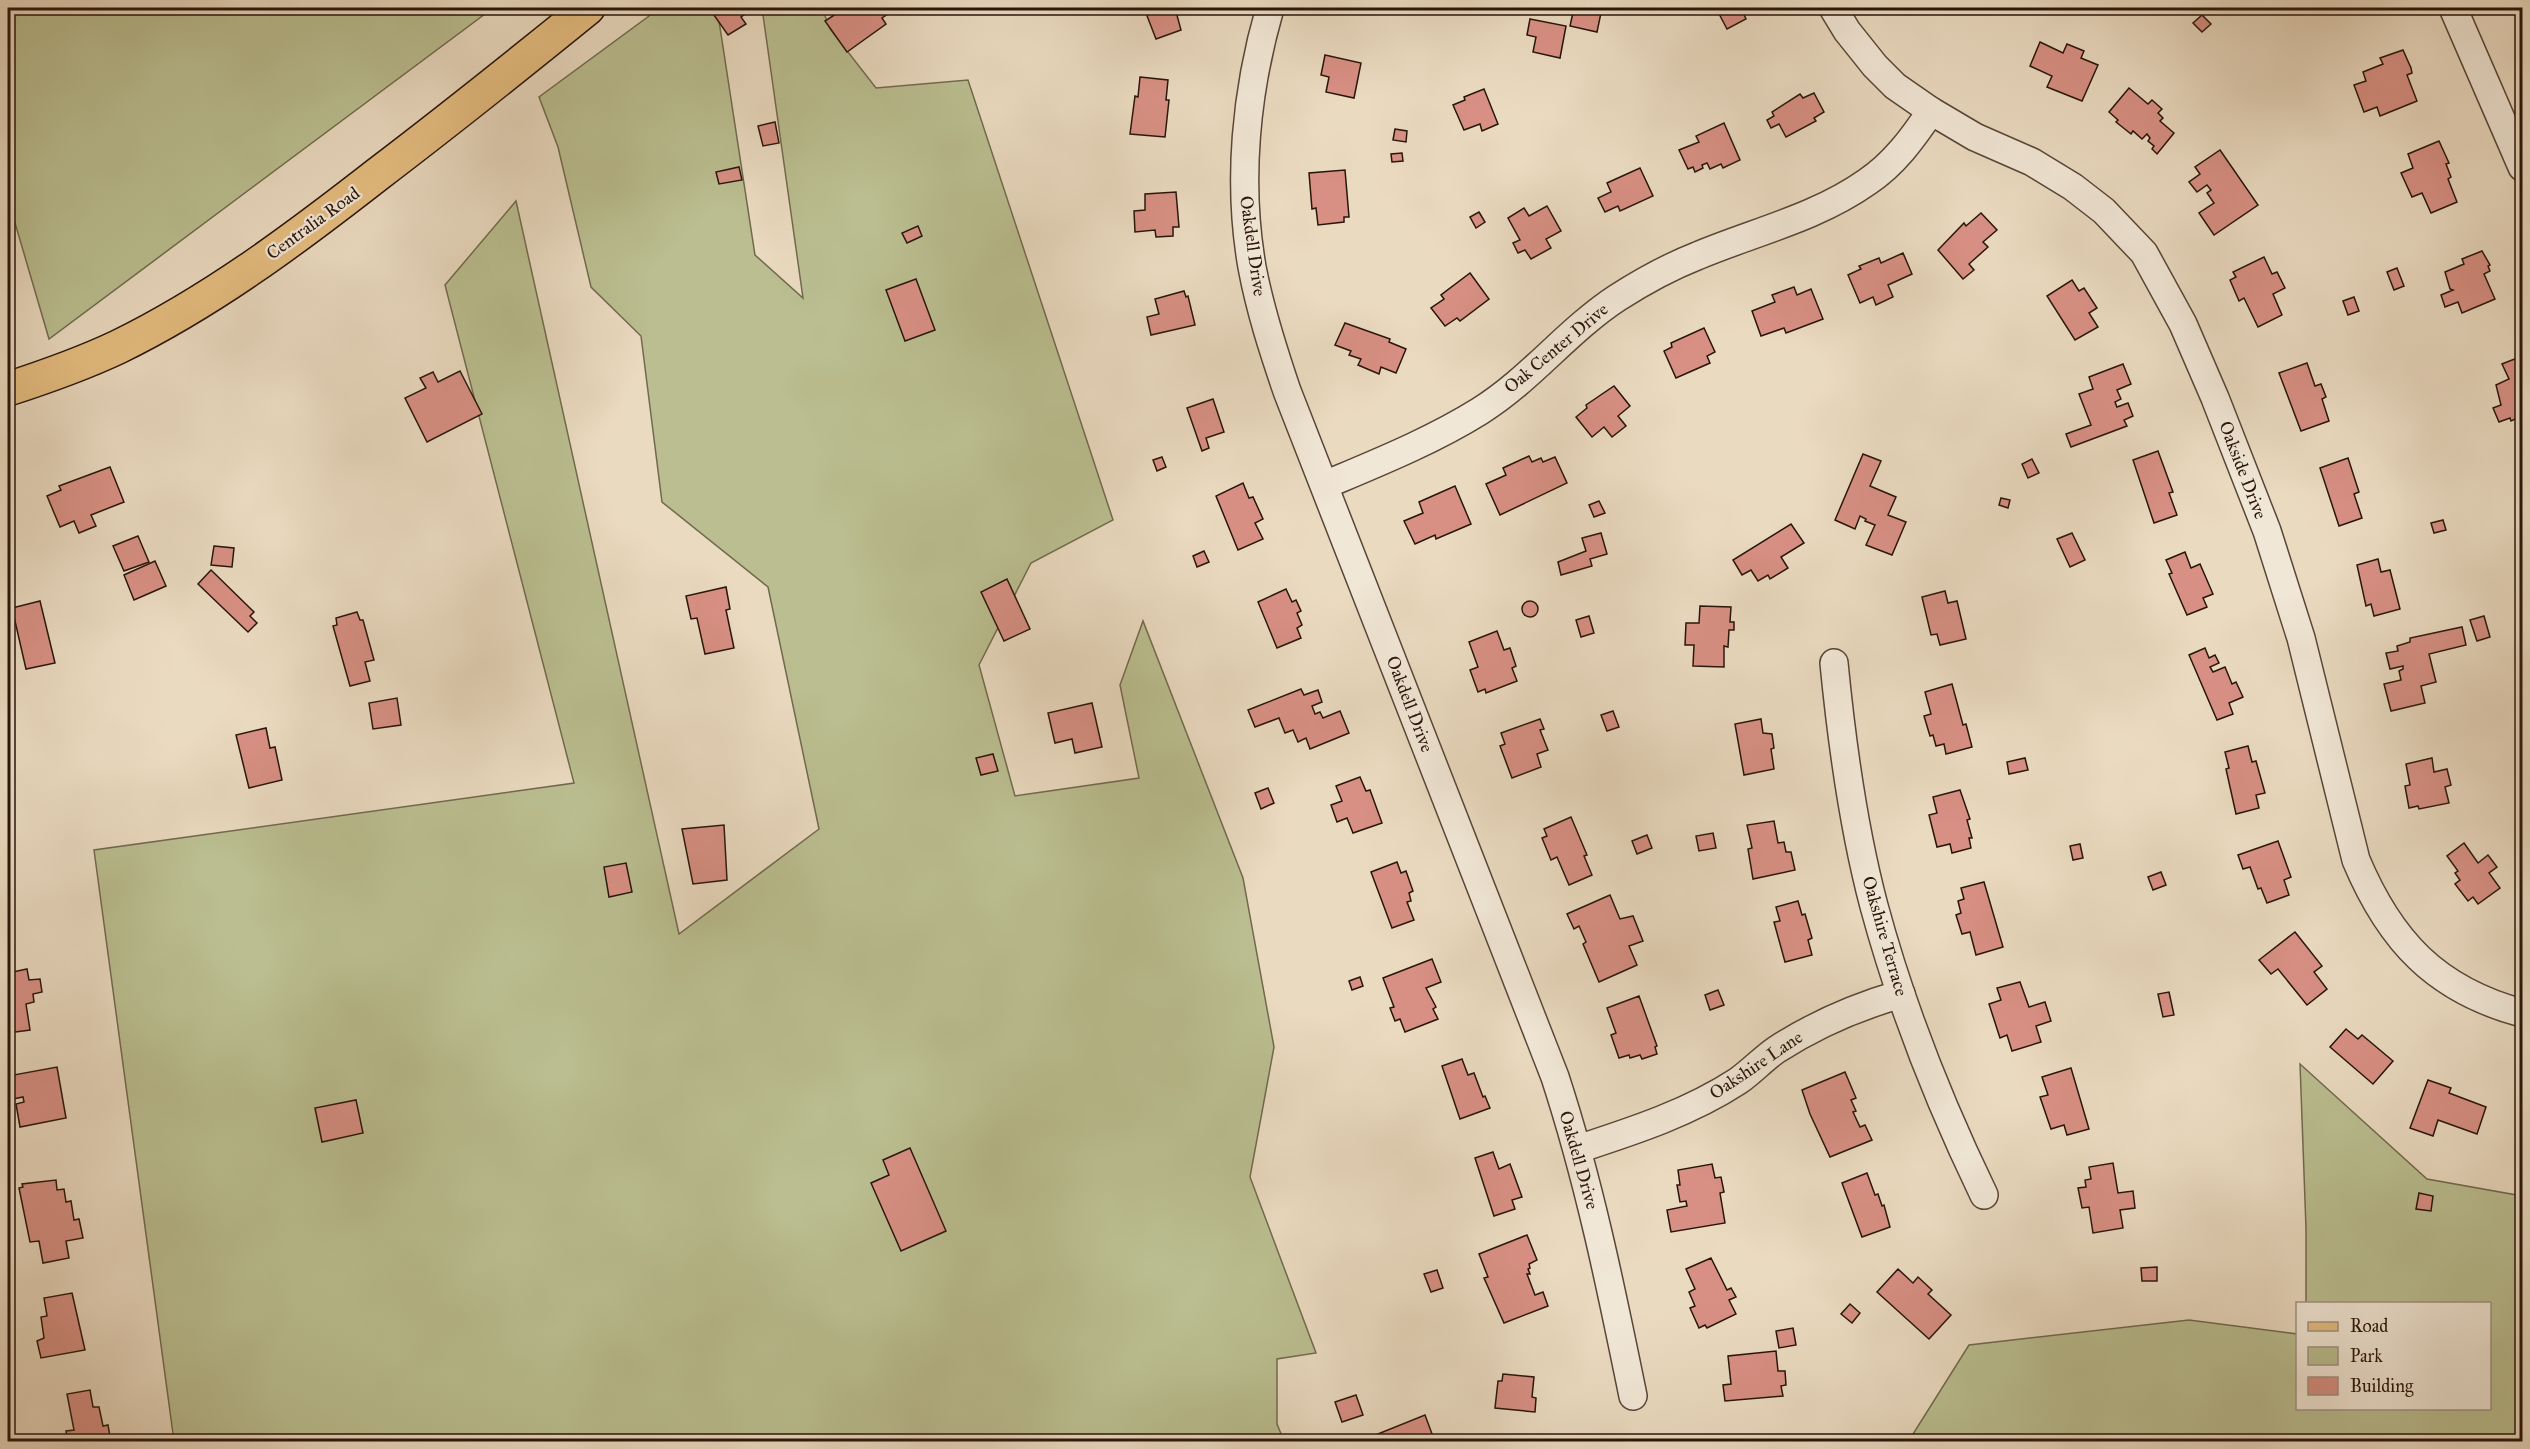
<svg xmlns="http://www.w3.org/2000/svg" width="2530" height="1449" font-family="'IM FELL Great Primer',serif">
	<rect width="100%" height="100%" fill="#eadac0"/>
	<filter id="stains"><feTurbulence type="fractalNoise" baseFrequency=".00333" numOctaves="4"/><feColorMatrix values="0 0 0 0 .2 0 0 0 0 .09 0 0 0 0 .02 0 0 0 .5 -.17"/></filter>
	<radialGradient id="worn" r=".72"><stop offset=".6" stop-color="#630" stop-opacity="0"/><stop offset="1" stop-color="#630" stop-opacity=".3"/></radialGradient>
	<!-- green -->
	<g fill="#babe90" stroke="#716a4e" stroke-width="1.5">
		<polygon points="8,8 493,8 49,339 8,199"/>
		<polygon points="660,8 717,8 755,255 803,298 762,8 822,8 830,29 876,88 968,80 1113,520 1031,563 979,665 1015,796 1139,778 1120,685 1143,621 1243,878 1274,1047 1250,1177 1316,1353 1277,1359 1277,1424 1284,1441 174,1441 94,850 574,783 445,285 516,201 679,934 819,829 768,587 662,502 641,336 591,287 558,147 539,97"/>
		<polygon points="2300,1064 2427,1179 2522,1196 2522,1441 1908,1442 1969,1345 2189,1320 2297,1334 2298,1408 2490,1408 2490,1304 2306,1303 2306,1228"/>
	</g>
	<!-- building -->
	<g fill="#d89084" stroke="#28150b" stroke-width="1.5">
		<polygon points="709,8 748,8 750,11 741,17 746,24 728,35"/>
		<polygon points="845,8 897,8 882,18 886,24 847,52 825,21"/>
		<polygon points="1144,8 1175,8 1181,30 1156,39"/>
		<polygon points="1574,8 1602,8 1597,32 1570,26"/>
		<polygon points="1716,8 1741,8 1746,19 1727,29"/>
		<polygon points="2202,15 2211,24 2202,32 2193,23"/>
		<polygon points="1530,19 1566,26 1560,58 1533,52 1536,37 1527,35"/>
		<polygon points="2040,42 2063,53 2067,44 2084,51 2081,58 2098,65 2082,101 2047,87 2052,76 2030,66"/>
		<polygon points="2403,50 2411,68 2412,73 2407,75 2417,101 2380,116 2377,107 2364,112 2354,85 2366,81 2363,72 2383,64 2380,58"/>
		<polygon points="1325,55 1361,63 1354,98 1326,92 1329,77 1321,75"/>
		<polygon points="1140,77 1168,80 1166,100 1169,100 1165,137 1130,134 1135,96 1138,97"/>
		<polygon points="2129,88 2148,104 2152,100 2162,109 2158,113 2163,118 2160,121 2174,133 2157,154 2152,149 2154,146 2148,141 2150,138 2147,134 2142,139 2133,131 2131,134 2116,122 2118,120 2109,112"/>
		<polygon points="1484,89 1498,124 1482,131 1480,124 1464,130 1453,105 1465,100 1464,97"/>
		<polygon points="1814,93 1824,112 1814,118 1816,121 1786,137 1779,124 1771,128 1767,120 1774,116 1772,112 1800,94 1803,98"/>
		<polygon points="775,122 779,143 763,146 758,126"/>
		<polygon points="1724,123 1740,160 1723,168 1721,164 1710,169 1707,163 1702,165 1703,168 1695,172 1693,167 1688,169 1679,150 1699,142 1696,136"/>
		<polygon points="1395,129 1407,131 1406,142 1393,140"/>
		<polygon points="2439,141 2449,163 2446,164 2451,177 2448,179 2457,202 2431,213 2422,193 2412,197 2401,173 2413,168 2408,154"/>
		<polygon points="2220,150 2258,205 2214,235 2199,213 2214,203 2207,193 2211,190 2207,185 2197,192 2189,182 2200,174 2195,167"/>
		<polygon points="1402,153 1403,161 1392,162 1391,154"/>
		<polygon points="739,167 742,180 719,184 716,172"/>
		<polygon points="1640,168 1653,196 1620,211 1618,206 1605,212 1598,198 1611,192 1607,183"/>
		<polygon points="1345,170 1349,217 1344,217 1344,222 1318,225 1316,208 1312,209 1309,173"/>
		<polygon points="1176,192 1179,227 1173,227 1173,236 1156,237 1155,230 1135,232 1134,211 1145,210 1145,194"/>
		<polygon points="1547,206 1561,231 1546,239 1551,248 1531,259 1525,250 1518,253 1513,243 1520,240 1508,218 1524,208 1529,216"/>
		<polygon points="1479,212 1485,222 1476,228 1470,217"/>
		<polygon points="1981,213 1997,230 1983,242 1988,247 1969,264 1974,270 1963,279 1938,250 1964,223 1966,226"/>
		<polygon points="918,226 922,236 907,243 902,233"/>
		<polygon points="2482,251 2490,265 2488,266 2490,271 2484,274 2495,299 2462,313 2458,302 2445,307 2441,295 2453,290 2450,289 2445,272 2464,264 2462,259"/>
		<polygon points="1903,253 1912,274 1888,285 1893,297 1876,305 1873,297 1860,303 1848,275 1861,269 1859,266 1879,258 1881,263"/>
		<polygon points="2264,257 2272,274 2277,272 2285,288 2273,294 2282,315 2258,327 2244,298 2239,301 2230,280 2236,277 2233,272"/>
		<polygon points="2397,268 2404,286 2394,290 2387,272"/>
		<polygon points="1470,273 1489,299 1460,321 1457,318 1445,326 1431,308 1444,299 1441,295"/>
		<polygon points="916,279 935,330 905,341 886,290"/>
		<polygon points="2072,280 2079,291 2084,288 2097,308 2089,313 2098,327 2075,340 2047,296"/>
		<polygon points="1794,287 1797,295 1811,289 1823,319 1786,333 1784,328 1761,336 1752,311 1775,302 1772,295"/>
		<polygon points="1184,291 1186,297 1188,296 1195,325 1151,335 1147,317 1159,314 1155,299"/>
		<polygon points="2354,297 2359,311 2348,315 2343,301"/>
		<polygon points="1345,323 1390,339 1389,342 1406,349 1396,373 1381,367 1379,374 1358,365 1361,359 1349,355 1351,351 1335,345"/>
		<polygon points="1704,328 1715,352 1707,356 1710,363 1676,378 1664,351 1672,347 1671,343"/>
		<polygon points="2522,356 2522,416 2511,421 2510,418 2499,422 2493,408 2501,405 2496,385 2509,379 2502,364"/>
		<polygon points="2307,363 2315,386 2321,384 2326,397 2322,399 2329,421 2301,431 2279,373"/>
		<polygon points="2123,364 2131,384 2117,390 2121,399 2115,402 2117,407 2128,403 2133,416 2124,420 2127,426 2071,447 2066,434 2091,425 2079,394 2093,389 2089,377"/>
		<polygon points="460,371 482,414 427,442 405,398 426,388 420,378 433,372 438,382"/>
		<polygon points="1614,386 1630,406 1618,416 1626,426 1612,437 1604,427 1592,437 1576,417 1587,408 1586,405"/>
		<polygon points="1213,399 1224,432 1206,438 1209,448 1202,451 1187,408"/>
		<polygon points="2158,451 2173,492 2169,493 2177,515 2154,523 2133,460"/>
		<polygon points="1863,454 1881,461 1870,486 1896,497 1888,515 1906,522 1892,555 1866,545 1875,525 1865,521 1866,519 1860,516 1855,529 1835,520"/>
		<polygon points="1529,456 1532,462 1541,458 1543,462 1555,457 1567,483 1500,515 1486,484 1506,475 1503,468"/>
		<polygon points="1162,457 1166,467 1157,471 1153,460"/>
		<polygon points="2348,458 2359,492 2354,494 2362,518 2339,526 2320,468"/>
		<polygon points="2032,459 2039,473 2028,478 2022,464"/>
		<polygon points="110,467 124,502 91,515 96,526 79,533 74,521 60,527 47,496 61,490 59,486"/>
		<polygon points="1243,483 1249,498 1253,497 1263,519 1255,523 1263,539 1238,550 1216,496"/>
		<polygon points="1455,486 1471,524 1436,539 1435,535 1415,544 1404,521 1423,513 1419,502"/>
		<polygon points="2001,498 2010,500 2008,508 1999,505"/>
		<polygon points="1599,501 1605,513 1594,517 1589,505"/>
		<polygon points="2443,520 2446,530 2434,533 2431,523"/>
		<polygon points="1791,524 1804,543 1781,557 1788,568 1770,579 1768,575 1758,581 1751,570 1742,575 1733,560"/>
		<polygon points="1601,533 1607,554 1590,559 1592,566 1561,575 1558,562 1586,551 1582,538"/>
		<polygon points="2072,533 2085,560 2070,567 2057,539"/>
		<polygon points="138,536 149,562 124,571 113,546"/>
		<polygon points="214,546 234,548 232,567 211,565"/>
		<polygon points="1204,551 1209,562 1197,567 1193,556"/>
		<polygon points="2185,552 2191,568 2200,564 2213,594 2203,598 2207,607 2187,615 2169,574 2172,573 2166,560"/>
		<polygon points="2378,559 2381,572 2390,570 2400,609 2374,616 2371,604 2366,606 2357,565"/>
		<polygon points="155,561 166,586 134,600 124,575"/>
		<polygon points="211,570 254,612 250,616 257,623 248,632 198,584"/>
		<polygon points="1007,579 1030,629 1004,641 981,592"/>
		<polygon points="726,587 730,609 726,610 734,648 705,654 697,618 691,619 686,596"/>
		<polygon points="1286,589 1292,602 1296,600 1301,611 1297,613 1302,625 1297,628 1301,638 1277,648 1258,602"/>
		<polygon points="1945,591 1948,603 1957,601 1966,639 1940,645 1937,634 1931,635 1922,597"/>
		<polygon points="40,601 55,663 26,669 12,608"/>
		<circle cx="1530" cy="609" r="8"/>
		<polygon points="1700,606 1731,607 1730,622 1734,622 1734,630 1729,630 1728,647 1724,646 1724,667 1693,666 1694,645 1685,645 1686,623 1699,623"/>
		<polygon points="357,612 360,620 363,620 374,660 365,662 370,681 350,686 333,626 337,625 336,618"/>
		<polygon points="1589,616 1594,633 1581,637 1576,620"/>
		<polygon points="2484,616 2490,637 2477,641 2470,620"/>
		<polygon points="2462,627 2466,645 2429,654 2436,682 2421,686 2425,703 2391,711 2384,684 2401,680 2399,671 2403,669 2403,666 2390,669 2386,653 2398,651 2397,646 2410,642 2410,638"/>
		<polygon points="1497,631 1504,650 1510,648 1516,666 1512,668 1517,681 1486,693 1485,689 1478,692 1470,670 1478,667 1469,642"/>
		<polygon points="2205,648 2209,658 2215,655 2219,663 2210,667 2213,672 2225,667 2232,684 2236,682 2243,697 2229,703 2233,714 2217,720 2189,655"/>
		<polygon points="1952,684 1963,725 1966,724 1972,747 1946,754 1944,744 1936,746 1933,735 1930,736 1924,716 1931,714 1925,692"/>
		<polygon points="1301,689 1304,695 1318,690 1322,702 1312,706 1315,714 1320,712 1323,718 1340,711 1349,733 1310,749 1306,738 1298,742 1293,730 1285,733 1279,718 1255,727 1248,710"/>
		<polygon points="397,698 401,725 373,729 369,703"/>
		<polygon points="1092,703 1102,747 1075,753 1072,739 1055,743 1048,713"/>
		<polygon points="1613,711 1619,727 1607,731 1601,715"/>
		<polygon points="1540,719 1544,729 1540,730 1548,750 1537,754 1541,767 1512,778 1500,746 1505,744 1501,733"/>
		<polygon points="1761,719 1763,733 1772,734 1774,748 1771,749 1774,769 1744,775 1735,724"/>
		<polygon points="266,728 270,748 275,747 282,780 249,788 236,735"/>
		<polygon points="2248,746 2252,762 2256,761 2265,793 2256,795 2259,808 2236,814 2226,769 2229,768 2225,752"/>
		<polygon points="993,754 998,771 981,775 976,758"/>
		<polygon points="2025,758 2028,770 2009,774 2007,762"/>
		<polygon points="2432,758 2434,772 2447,769 2451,785 2445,787 2449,803 2419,809 2418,806 2409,808 2405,786 2410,785 2406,764"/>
		<polygon points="1360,777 1366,791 1370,790 1382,823 1353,833 1347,818 1337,822 1331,805 1342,801 1336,786"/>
		<polygon points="1268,788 1274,803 1261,809 1255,793"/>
		<polygon points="1960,790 1970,819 1967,820 1972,838 1969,838 1971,848 1952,853 1950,844 1937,847 1929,815 1937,813 1933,797"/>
		<polygon points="1571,817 1587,855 1584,856 1592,875 1569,885 1557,857 1551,860 1542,838 1547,836 1544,829"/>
		<polygon points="1774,821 1778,843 1784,842 1786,852 1791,852 1795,870 1753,879 1748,849 1752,848 1747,825"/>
		<polygon points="724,825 727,880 693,884 682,829"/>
		<polygon points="1713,833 1716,848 1699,851 1696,836"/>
		<polygon points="1647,835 1652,848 1637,854 1632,841"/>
		<polygon points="2278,841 2291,877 2284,880 2289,895 2267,903 2261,888 2258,889 2250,867 2243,869 2238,855"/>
		<polygon points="2464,843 2478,863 2488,855 2497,867 2489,873 2500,888 2478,904 2473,897 2468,901 2455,884 2460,880 2455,873 2458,871 2447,856"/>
		<polygon points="2080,844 2083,858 2073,860 2070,846"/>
		<polygon points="1397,862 1401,873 1406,871 1413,891 1409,893 1411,901 1407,902 1414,920 1392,928 1371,872"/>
		<polygon points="626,863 632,892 609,897 604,867"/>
		<polygon points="2161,872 2166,885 2153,890 2148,877"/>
		<polygon points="1984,882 2003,947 1976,955 1970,932 1962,934 1956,915 1961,913 1958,901 1964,899 1961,888"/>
		<polygon points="1610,895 1620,919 1633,916 1643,941 1629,946 1637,965 1599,982 1583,944 1586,942 1579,926 1574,929 1567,914"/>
		<polygon points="1798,901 1802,915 1805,914 1812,938 1808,940 1812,955 1785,962 1774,922 1780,921 1776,907"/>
		<polygon points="2295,932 2322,966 2314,972 2327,989 2307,1005 2278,969 2271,974 2259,960"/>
		<polygon points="1432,959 1441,982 1426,988 1436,1007 1433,1009 1438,1019 1405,1032 1400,1019 1395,1021 1390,1008 1394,1007 1383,978"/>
		<polygon points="27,969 29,980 40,979 42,992 33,994 34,1002 26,1004 30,1030 8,1033 8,973"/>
		<polygon points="1360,977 1363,986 1352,990 1349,981"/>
		<polygon points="2020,982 2029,1007 2045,1002 2051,1021 2036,1026 2041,1042 2012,1051 2007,1035 2000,1038 1989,1004 2001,1000 1997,988"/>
		<polygon points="1718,990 1724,1005 1710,1010 1705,995"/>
		<polygon points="2169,992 2174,1015 2163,1017 2158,994"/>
		<polygon points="1639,996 1657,1046 1655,1047 1657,1054 1642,1059 1640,1055 1630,1058 1629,1055 1619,1058 1611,1035 1616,1033 1607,1008"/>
		<polygon points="2346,1029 2358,1039 2362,1035 2393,1061 2373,1084 2330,1047"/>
		<polygon points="1462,1059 1468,1075 1474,1073 1483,1097 1485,1096 1490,1108 1460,1119 1442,1066"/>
		<polygon points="57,1067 66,1118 20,1127 16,1104 24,1102 23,1097 8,1100 8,1076"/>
		<polygon points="2071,1068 2089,1129 2067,1135 2064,1125 2051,1129 2040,1097 2048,1095 2042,1077"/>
		<polygon points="1845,1072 1856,1098 1851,1100 1856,1111 1853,1112 1860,1127 1865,1125 1872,1140 1830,1157 1810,1114 1802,1090"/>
		<polygon points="2428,1080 2451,1088 2449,1093 2486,1107 2477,1134 2438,1120 2433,1136 2410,1128"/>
		<polygon points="356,1100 363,1133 322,1142 315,1108"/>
		<polygon points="2520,1115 2522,1115 2522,1141 2517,1140"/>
		<polygon points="910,1148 946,1231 901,1251 871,1183 889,1175 883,1160"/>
		<polygon points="1493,1152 1499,1169 1510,1164 1522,1197 1512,1200 1515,1209 1494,1216 1475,1158"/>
		<polygon points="2113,1163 2118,1193 2133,1191 2135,1208 2120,1210 2123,1228 2093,1233 2089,1207 2082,1208 2078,1188 2086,1187 2085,1180 2091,1179 2089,1167"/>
		<polygon points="1712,1164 1715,1178 1721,1177 1724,1192 1720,1193 1725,1223 1671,1232 1667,1210 1687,1206 1686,1201 1680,1202 1677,1185 1680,1185 1678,1170"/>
		<polygon points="1867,1173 1875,1195 1878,1194 1882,1206 1884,1205 1890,1227 1862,1237 1842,1183"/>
		<polygon points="56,1180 57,1190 64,1189 66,1202 71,1201 74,1220 79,1219 83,1238 66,1241 69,1258 43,1263 39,1241 30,1242 19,1188 23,1187 22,1184"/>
		<polygon points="2419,1193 2433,1196 2431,1211 2416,1209"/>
		<polygon points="1527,1235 1537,1260 1529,1264 1530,1268 1528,1269 1530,1274 1527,1274 1535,1295 1543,1292 1548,1306 1504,1323 1484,1278 1488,1277 1479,1254"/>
		<polygon points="1711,1258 1727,1290 1731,1288 1736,1297 1729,1300 1736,1314 1707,1328 1705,1325 1699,1328 1690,1308 1695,1306 1689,1292 1695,1289 1686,1269"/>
		<polygon points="2157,1267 2157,1281 2142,1281 2141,1268"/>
		<polygon points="1898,1269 1913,1283 1918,1277 1932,1290 1928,1294 1951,1315 1929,1339 1877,1292"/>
		<polygon points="1437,1270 1443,1288 1431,1292 1424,1274"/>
		<polygon points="72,1293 85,1350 41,1358 37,1341 44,1338 41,1317 47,1316 44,1298"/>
		<polygon points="1850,1304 1860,1313 1852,1323 1841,1314"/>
		<polygon points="1793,1328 1796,1345 1779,1348 1776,1331"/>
		<polygon points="1776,1351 1778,1371 1785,1371 1786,1385 1781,1386 1783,1396 1725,1401 1723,1385 1731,1384 1728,1356"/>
		<polygon points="1503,1374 1534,1377 1532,1397 1536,1398 1535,1412 1495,1408 1498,1381 1502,1381"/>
		<polygon points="90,1390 93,1407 99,1407 103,1426 108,1425 111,1442 68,1442 66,1431 74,1430 67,1394"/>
		<polygon points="1356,1395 1363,1415 1342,1422 1335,1402"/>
		<polygon points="1425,1415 1435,1442 1369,1442 1368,1438"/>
	</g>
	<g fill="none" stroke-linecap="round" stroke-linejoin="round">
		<defs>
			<g id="minor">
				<path d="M1270 8C1246 91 1237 181 1252 267 1260 310 1273 350 1287 391L1555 1077C1589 1181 1611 1288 1633 1396"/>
				<path d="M1833 8 1847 31 1875 66 1895 86 1931 111 1975 137 2032 162 2073 187 2104 211 2144 253 2183 324 2215 398 2267 531 2301 638 2356 860C2390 941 2436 990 2522 1013"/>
				<polyline points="2453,8 2522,167"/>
				<path d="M1325 485C1377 463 1432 441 1480 411 1531 379 1567 331 1617 298 1642 282 1669 267 1697 256 1754 232 1816 218 1867 182 1894 164 1913 138 1931 111"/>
				<path d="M1834 663C1842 745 1853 827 1874 906 1901 1006 1939 1102 1984 1195"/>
				<path d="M1578 1149C1633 1131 1689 1113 1738 1081 1751 1072 1763 1059 1776 1050 1816 1024 1856 1007 1901 994"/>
			</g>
			<path id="major" d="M8 389C45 377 82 364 118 347 212 301 296 238 378 174 449 120 519 64 588 8"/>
		</defs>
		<!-- minor casing -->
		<use href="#minor" stroke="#584638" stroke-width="30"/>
		<!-- major casing -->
		<use href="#major" stroke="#28150b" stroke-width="36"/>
		<!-- minor -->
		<use href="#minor" stroke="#f1e7d6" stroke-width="27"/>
		<!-- major -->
		<use href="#major" stroke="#e5bd80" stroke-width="33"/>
	</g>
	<g text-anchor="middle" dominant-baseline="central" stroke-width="4.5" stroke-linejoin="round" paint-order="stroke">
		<!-- street labels -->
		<g font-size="18" fill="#28150b" stroke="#f1e7d6">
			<text transform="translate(313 223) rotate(-36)">Centralia Road</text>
			<text transform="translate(1253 246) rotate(82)">Oakdell Drive</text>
			<text transform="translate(1556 348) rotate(-40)">Oak Center Drive</text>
			<text transform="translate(2243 470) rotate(69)">Oakside Drive</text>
			<text transform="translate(1410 704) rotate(69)">Oakdell Drive</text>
			<text transform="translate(1885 936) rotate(74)">Oakshire Terrace</text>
			<text transform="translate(1756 1065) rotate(-34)">Oakshire Lane</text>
			<text transform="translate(1579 1160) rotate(74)">Oakdell Drive</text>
		</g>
	</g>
	<!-- margin -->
	<rect width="2530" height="1449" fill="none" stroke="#eadac0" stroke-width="30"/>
	<rect x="9" y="9" width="2512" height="1431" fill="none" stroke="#28150b" stroke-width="3"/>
	<rect x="15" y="15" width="2500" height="1419" fill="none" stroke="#28150b" stroke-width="1.5"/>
	<!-- legend -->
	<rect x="2296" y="1302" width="195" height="108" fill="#f1e7d6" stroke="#a19385" stroke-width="1.5"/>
	<rect x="2308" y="1322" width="30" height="9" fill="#e5bd80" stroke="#a19385" stroke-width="1.5"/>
	<text x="2350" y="1332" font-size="18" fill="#28150b">Road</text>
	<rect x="2308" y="1347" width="30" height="18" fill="#babe90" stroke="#a19385" stroke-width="1.5"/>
	<text x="2350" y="1362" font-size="18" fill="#28150b">Park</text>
	<rect x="2308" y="1377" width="30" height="18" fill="#d89084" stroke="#a19385" stroke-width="1.5"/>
	<text x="2350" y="1392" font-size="18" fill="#28150b">Building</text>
	<rect width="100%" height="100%" filter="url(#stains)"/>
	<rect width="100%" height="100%" fill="url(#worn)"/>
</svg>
